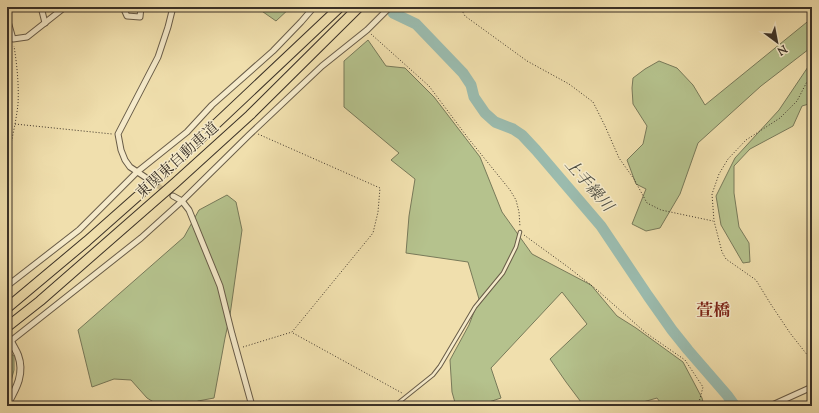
<svg xmlns="http://www.w3.org/2000/svg" width="819" height="413" font-family="'Sorts Mill Goudy','Noto Serif JP',serif">
	<rect width="100%" height="100%" fill="#f0dfad"/>
	<filter id="stains"><feTurbulence type="fractalNoise" baseFrequency=".005" numOctaves="4"/><feColorMatrix values="0 0 0 0 .2 0 0 0 0 .09 0 0 0 0 .02 0 0 0 .5 -.17"/></filter>
	<radialGradient id="worn" r=".72"><stop offset=".6" stop-color="#630" stop-opacity="0"/><stop offset="1" stop-color="#630" stop-opacity=".3"/></radialGradient>
	<!-- green -->
	<g fill="#b5c28d" stroke="#787a5a">
		<polygon points="256,7 291,7 276,21"/>
		<polygon points="812,18 812,45 809,49 761,86 698,143 680,194 660,228 646,231 632,224 646,189 636,184 627,160 643,144 647,126 633,104 632,88 633,78 645,69 659,61 677,68 693,85 705,105"/>
		<polygon points="368,40 386,66 405,68 434,97 480,157 502,212 532,254 591,285 617,316 636,328 683,362 702,398 704,406 663,406 657,398 629,406 584,406 566,382 550,359 587,324 562,292 491,368 501,398 477,406 456,406 452,392 450,360 469,325 479,299 468,262 406,253 409,216 415,179 391,160 399,153 344,107 344,61"/>
		<polygon points="812,61 812,103 802,106 793,126 750,149 734,166 734,193 739,227 749,243 750,262 743,263 721,225 716,196 735,158 779,110"/>
		<polygon points="227,195 236,202 242,230 230,315 225,338 214,398 198,401 189,406 160,406 147,398 131,380 114,379 92,387 78,330 184,237 199,210"/>
		<polygon points="7,351 14,356 14,370 10,385 7,392"/>
	</g>
	<g fill="none" stroke-linecap="round" stroke-linejoin="round">
		<!-- river -->
		<polyline stroke="#9bbcaf" stroke-width="11" points="393,13 416,24 463,73 471,85 474,97 485,113 495,122 513,129 522,135 536,150 601,226 648,296 672,330 688,350 727,395 735,406"/>
		<!-- minor-tunnel -->
		<polyline stroke="#ccbc92" stroke-width="5" stroke-dasharray="5 2.5" stroke-linecap="butt" points="145,177 173,196"/>
		<defs>
			<polyline id="service" points="396,406 398,403 433,375 440,366 475,307 503,273 516,247 520,232"/>
			<g id="minor">
				<polyline points="41,7 45,23"/>
				<polyline points="123,7 127,16 140,17 141,7"/>
				<polyline points="7,18 13,39 27,37 65,7"/>
				<polyline points="145,177 130,167 125,160 121,150 118,134 158,57 168,27 173,7"/>
				<polyline points="173,196 182,201 189,210 220,286 232,334 252,406"/>
				<polyline points="7,286 79,230 137,172 187,132 212,105 273,51 301,22 314,7"/>
				<polyline points="7,344 141,238 182,201 249,135 322,66 367,30 390,7"/>
				<polyline points="770,406 812,387"/>
			</g>
			<path id="tertiary" d="M7 405C16 389 25 374 18 355 16 350 13 346 11 341"/>
			<g id="motorway">
				<polyline points="7,308 87,241 165,172 340,7"/>
				<polyline points="7,327 40,301 175,183 250,115 359,7"/>
			</g>
		</defs>
		<!-- service casing -->
		<use href="#service" stroke="#685c48" stroke-width="4.5"/>
		<!-- minor casing -->
		<use href="#minor" stroke="#685c48" stroke-width="7"/>
		<!-- tertiary casing -->
		<use href="#tertiary" stroke="#685c48" stroke-width="8"/>
		<!-- motorway casing -->
		<use href="#motorway" stroke="#3a3127" stroke-width="11"/>
		<!-- path -->
		<g stroke="#3a3127" stroke-width="1" stroke-dasharray="1 2" stroke-linecap="butt">
			<polyline points="460,7 465,16 527,61 569,84 593,102 605,126 619,158 634,179 647,203 661,210 713,221"/>
			<polyline points="779,7 781,10"/>
			<polyline points="371,34 429,86 468,138 510,190 516,200 519,212 520,227"/>
			<polyline points="812,72 797,101 780,118 746,140 728,159 719,174 712,194 714,221 722,252 726,259 756,280 770,303 790,333 812,361"/>
			<polyline points="15,124 112,134"/>
			<path d="M7 162C11 143 16 123 18 104 19 85 17 65 14 46"/>
			<polyline points="524,235 568,267 596,289 646,333 685,360 703,387 698,406"/>
			<polyline points="7,240 9,277"/>
			<polyline points="293,333 402,393"/>
			<polyline points="243,347 292,332 373,233 378,212 380,188 258,134"/>
		</g>
		<!-- service -->
		<use href="#service" stroke="#f5eaca" stroke-width="2.5"/>
		<!-- minor -->
		<use href="#minor" stroke="#f5eaca" stroke-width="5"/>
		<!-- tertiary -->
		<use href="#tertiary" stroke="#f5eaca" stroke-width="6"/>
		<!-- motorway -->
		<use href="#motorway" stroke="#f0dfad" stroke-width="9"/>
	</g>
	<g text-anchor="middle" dominant-baseline="central" stroke-width="3" stroke-linejoin="round" paint-order="stroke">
		<!-- street labels -->
		<g font-size="15" fill="#3a3127" stroke="#f5eaca">
			<text transform="translate(178 161) rotate(-42)">東関東自動車道</text>
		</g>
		<!-- water labels -->
		<g font-size="16" font-style="italic" fill="#4d4d42" stroke="#f5eaca">
			<text transform="translate(588 186) rotate(49)">上手繰川</text>
		</g>
		<!-- quarter labels -->
		<g font-size="17" font-weight="bold" fill="#7a1f14" stroke="#f5eaca">
			<text x="713" y="312">萱橋</text>
		</g>
	</g>
	<!-- margin -->
	<rect width="819" height="413" fill="none" stroke="#f0dfad" stroke-width="24"/>
	<rect x="8" y="8" width="803" height="397" fill="none" stroke="#3a3127" stroke-width="2"/>
	<rect x="12" y="12" width="795" height="389" fill="none" stroke="#3a3127"/>
	<!-- north arrow -->
	<g transform="translate(777 42) rotate(148)" stroke="#f5eaca" stroke-width="3" paint-order="stroke">
	<path d="M0-3L7 15L0 10L-7 15Z" fill="#3a3127"/>
	<text y="-6" font-size="11" font-weight="bold" text-anchor="middle" fill="#3a3127">N</text>
	</g>
	<rect width="100%" height="100%" filter="url(#stains)"/>
	<rect width="100%" height="100%" fill="url(#worn)"/>
</svg>
